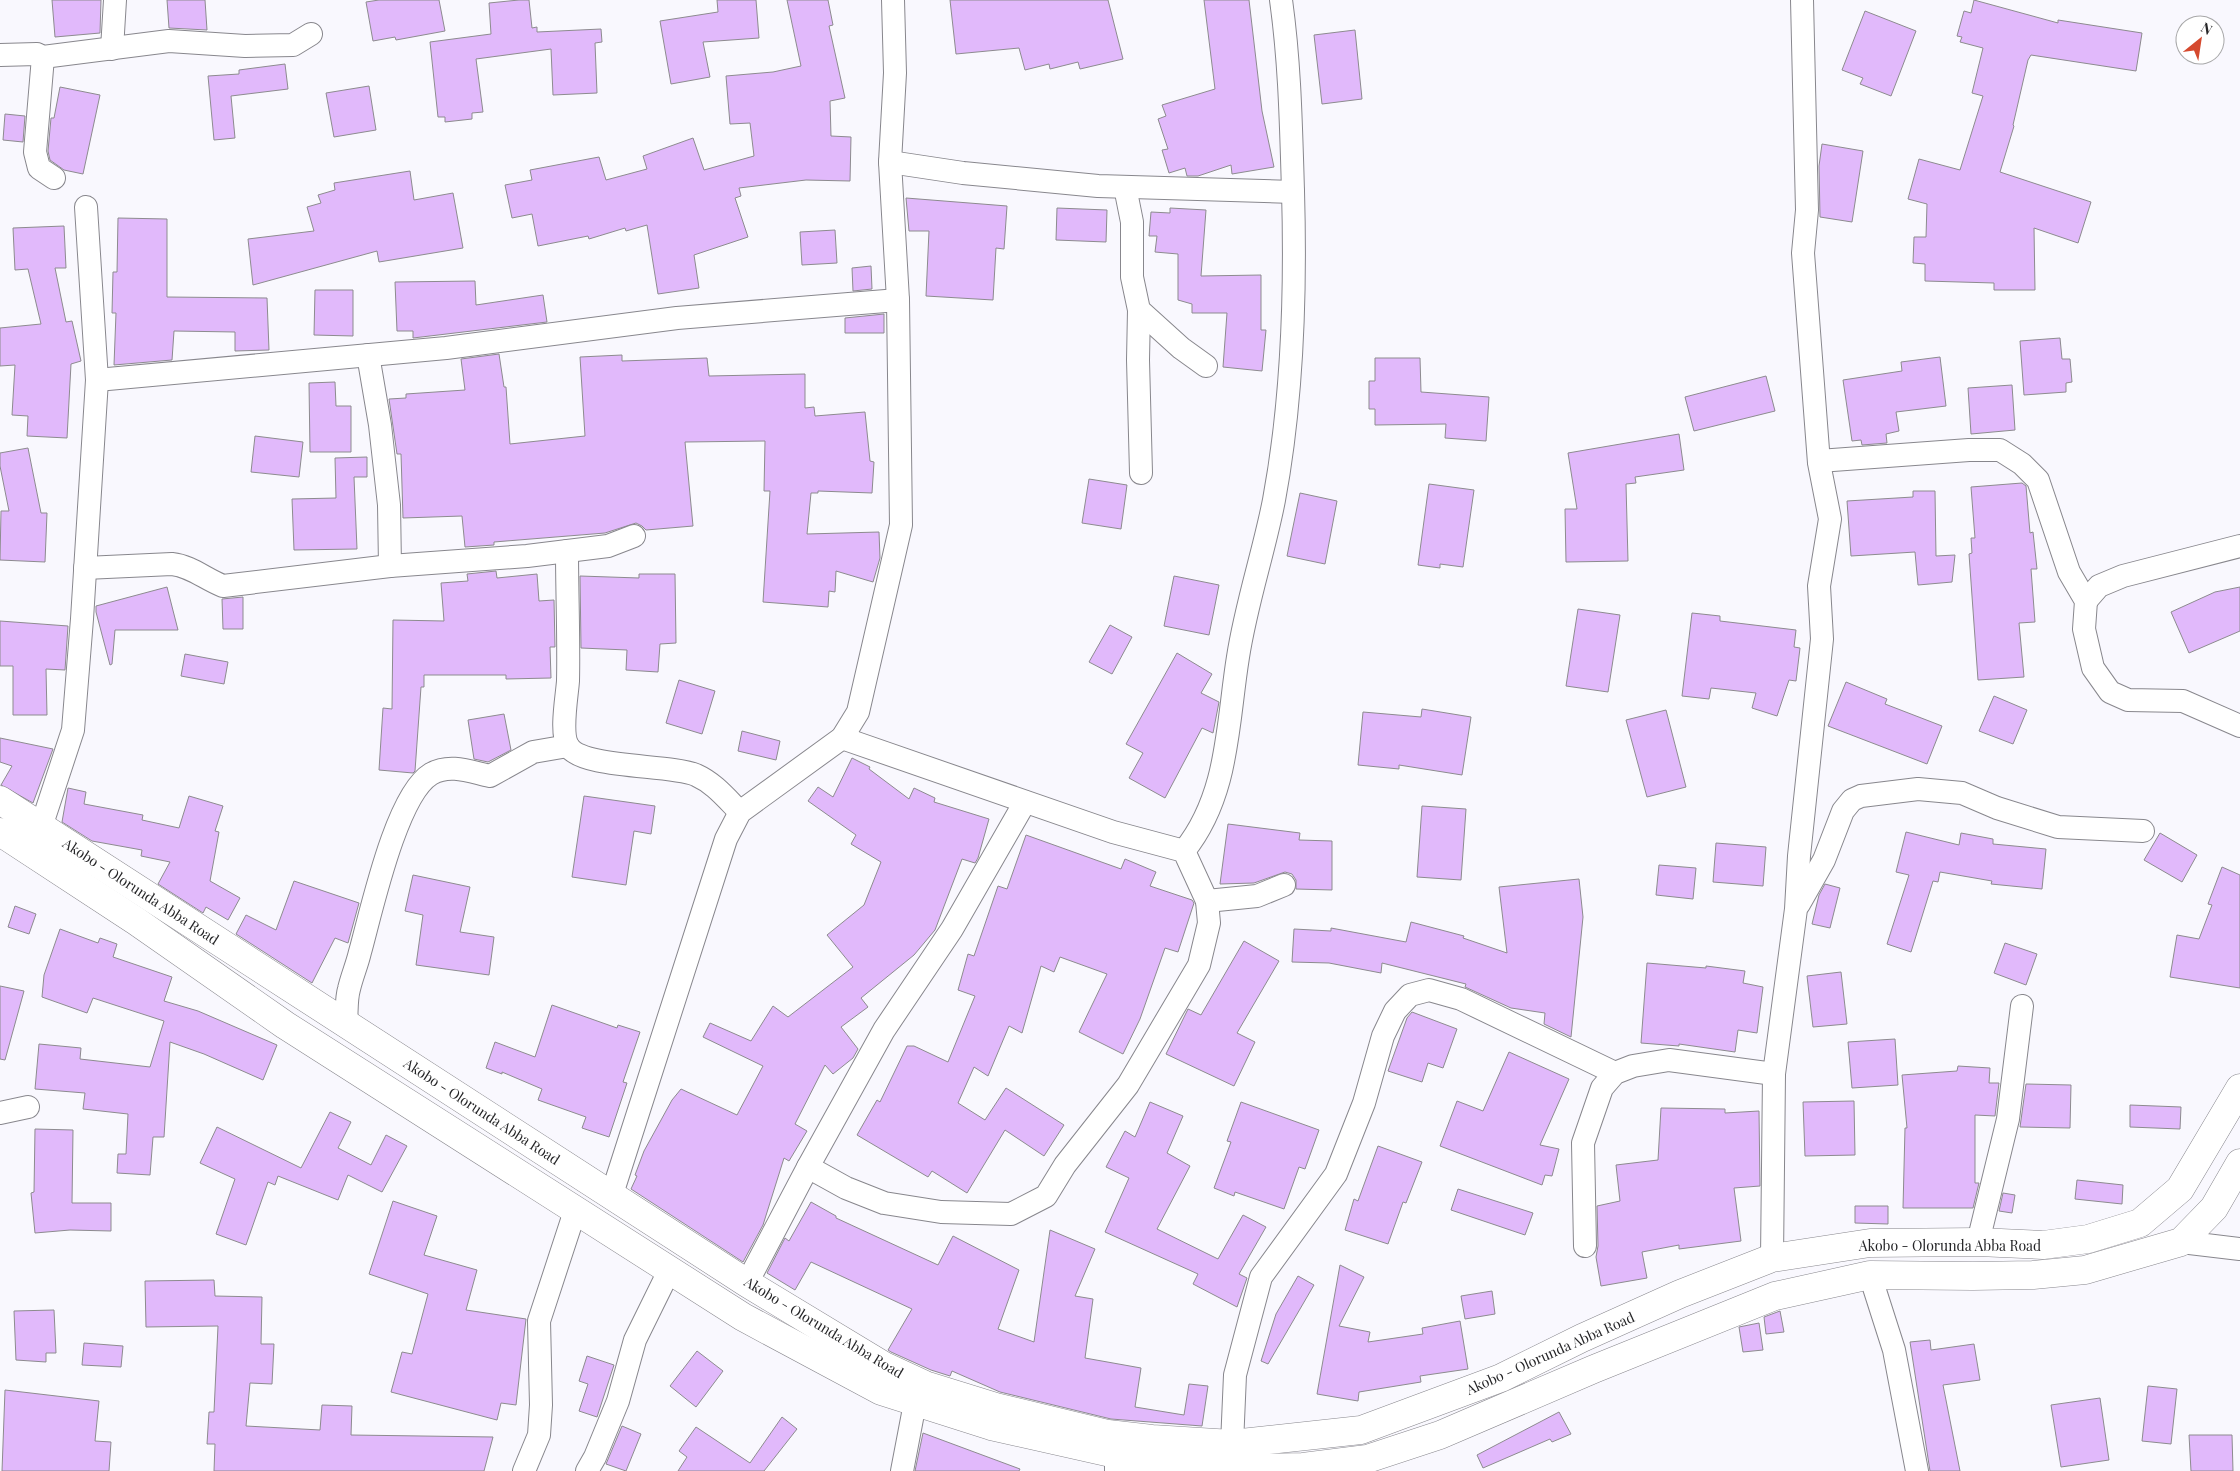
<svg xmlns="http://www.w3.org/2000/svg" width="2240" height="1471" font-family="'Playfair Display',serif">
	<rect width="100%" height="100%" fill="#f9f8fe"/>
	<!-- building -->
	<g fill="#e1b9fb" stroke="#8d8b8f">
		<polygon points="52,0 101,0 100,33 55,37"/>
		<polygon points="167,0 205,0 207,30 169,28"/>
		<polygon points="379,0 439,0 445,31 396,40 395,37 373,41 366,2"/>
		<polygon points="519,0 529,0 532,28 537,27 537,32 601,29 602,42 595,43 597,93 553,95 551,49 476,59 483,112 472,113 472,119 445,122 445,117 438,117 430,42 491,34 489,3"/>
		<polygon points="717,0 756,0 759,38 703,42 710,77 671,84 660,21 718,12"/>
		<polygon points="787,0 828,0 833,25 829,26 845,98 830,101 831,136 851,137 850,181 806,180 739,188 741,196 735,198 748,237 694,255 699,288 658,294 647,225 626,231 625,228 589,239 588,236 538,246 532,214 512,218 505,185 532,180 530,170 599,157 606,180 647,169 643,156 693,138 704,170 754,156 750,123 730,124 726,76 773,72 801,66"/>
		<polygon points="950,0 1108,0 1123,59 1080,69 1078,62 1050,69 1049,64 1025,70 1019,48 956,54"/>
		<polygon points="1204,0 1249,0 1262,111 1274,167 1232,174 1231,165 1198,176 1187,176 1185,168 1169,173 1162,150 1168,149 1158,119 1166,116 1162,105 1215,89"/>
		<polygon points="1974,0 2058,23 2058,20 2142,33 2136,71 2031,55 2028,60 2013,125 2014,126 2000,172 2091,202 2078,243 2034,228 2035,290 1994,290 1994,283 1925,281 1925,264 1913,263 1914,237 1926,237 1927,204 1908,199 1919,159 1960,170 1983,96 1972,93 1983,48 1960,42 1962,37 1957,36 1964,11 1971,13"/>
		<polygon points="1865,11 1916,31 1891,96 1860,84 1863,78 1842,70"/>
		<polygon points="1355,30 1362,99 1322,104 1314,35"/>
		<polygon points="285,64 288,89 231,96 235,138 214,140 208,76 239,74 239,70"/>
		<polygon points="369,86 376,130 334,137 326,93"/>
		<polygon points="60,87 100,95 83,174 64,170 50,160 48,151 51,118 54,118"/>
		<polygon points="5,114 25,116 23,142 3,140"/>
		<polygon points="1822,144 1863,151 1852,222 1820,217 1819,166"/>
		<polygon points="410,171 414,200 453,193 463,248 379,262 377,251 253,285 248,239 314,231 307,207 321,203 318,195 335,190 334,183"/>
		<polygon points="906,198 1007,206 1004,249 996,248 993,300 926,296 929,231 909,231"/>
		<polygon points="1057,208 1107,210 1106,242 1056,240"/>
		<polygon points="1170,208 1206,210 1201,276 1261,275 1261,330 1266,330 1262,371 1223,367 1227,313 1192,313 1192,304 1178,300 1178,254 1155,252 1157,236 1149,236 1151,212 1170,213"/>
		<polygon points="118,218 167,219 167,297 267,298 269,350 235,351 235,332 174,331 172,360 114,365 116,313 112,313 113,272 117,272"/>
		<polygon points="64,226 66,268 55,268 66,322 72,321 81,361 71,364 67,438 27,436 28,416 12,415 15,365 0,366 0,328 41,324 28,269 15,270 13,228"/>
		<polygon points="835,230 837,263 802,265 800,232"/>
		<polygon points="871,266 872,289 853,291 852,268"/>
		<polygon points="475,281 476,305 543,295 547,322 413,338 413,331 397,331 395,282"/>
		<polygon points="315,290 353,290 353,336 314,335"/>
		<polygon points="884,314 884,333 845,333 845,318"/>
		<polygon points="2060,338 2062,359 2070,359 2072,382 2066,383 2066,392 2024,395 2020,341"/>
		<polygon points="499,354 504,387 506,387 510,444 585,436 580,357 622,355 622,361 707,358 709,376 805,374 805,408 814,407 815,416 865,412 870,461 874,462 872,493 818,491 818,493 811,493 807,534 879,532 880,558 873,582 836,571 835,592 829,591 828,607 763,602 770,491 764,491 765,441 685,442 693,526 646,530 642,526 636,523 605,533 494,542 494,545 465,547 462,516 403,518 401,454 397,454 389,399 406,398 406,394 465,390 461,359"/>
		<polygon points="1940,357 1946,406 1896,412 1899,431 1886,434 1887,443 1862,445 1861,440 1852,441 1843,380 1902,371 1901,362"/>
		<polygon points="1375,358 1420,358 1421,392 1489,397 1486,441 1445,438 1446,424 1375,425 1375,409 1369,409 1369,381 1375,381"/>
		<polygon points="1766,376 1775,411 1694,431 1685,397"/>
		<polygon points="335,382 336,406 351,406 351,452 310,452 309,383"/>
		<polygon points="2012,385 2015,430 1971,434 1968,388"/>
		<polygon points="1679,434 1684,470 1635,477 1636,483 1626,484 1628,561 1566,562 1565,509 1577,509 1568,453"/>
		<polygon points="255,436 303,442 299,477 251,472"/>
		<polygon points="28,448 41,513 47,513 45,562 0,560 1,511 9,511 0,466 0,453"/>
		<polygon points="367,457 367,477 354,477 357,549 294,550 292,499 336,498 335,458"/>
		<polygon points="1089,479 1127,485 1121,529 1082,523"/>
		<polygon points="2022,483 2026,486 2030,533 2033,532 2037,569 2031,569 2035,622 2019,623 2024,677 1978,680 1969,554 1972,553 1971,538 1975,538 1971,487"/>
		<polygon points="1429,484 1474,490 1463,567 1440,564 1440,568 1418,565"/>
		<polygon points="1913,491 1935,491 1936,556 1955,555 1952,582 1918,585 1915,552 1851,556 1847,501 1913,497"/>
		<polygon points="1300,493 1337,501 1325,564 1287,556"/>
		<polygon points="496,571 497,578 537,574 539,601 554,600 555,647 550,647 551,678 506,679 506,675 424,675 424,687 421,687 415,771 413,773 379,770 383,708 392,709 393,620 444,621 441,583 468,581 467,574"/>
		<polygon points="639,574 675,574 676,643 660,644 658,672 626,670 627,650 581,648 580,576 639,578"/>
		<polygon points="1174,576 1219,585 1209,635 1164,626"/>
		<polygon points="167,587 178,630 115,630 112,664 110,665 96,612 96,606"/>
		<polygon points="2240,587 2240,631 2189,653 2171,612 2215,592"/>
		<polygon points="243,597 243,629 223,629 222,599"/>
		<polygon points="1578,609 1620,615 1608,692 1566,686"/>
		<polygon points="1692,613 1720,616 1720,621 1796,630 1794,647 1800,648 1796,681 1789,680 1777,716 1752,708 1756,693 1711,688 1709,699 1682,696"/>
		<polygon points="0,621 68,626 65,670 46,669 47,715 13,715 13,666 0,666"/>
		<polygon points="1110,625 1132,637 1112,674 1089,662"/>
		<polygon points="1177,653 1212,674 1201,693 1219,702 1213,733 1202,728 1165,798 1129,778 1143,753 1126,744"/>
		<polygon points="185,654 228,662 224,684 181,676"/>
		<polygon points="679,680 715,691 702,734 666,723"/>
		<polygon points="1846,682 1887,699 1885,704 1942,726 1927,764 1828,726"/>
		<polygon points="1994,696 2027,710 2013,744 1979,731"/>
		<polygon points="1422,709 1471,717 1462,775 1399,765 1399,769 1358,765 1363,712 1421,717"/>
		<polygon points="1666,710 1686,787 1647,797 1626,720"/>
		<polygon points="504,714 511,750 488,762 474,759 468,720"/>
		<polygon points="742,731 780,741 776,760 738,751"/>
		<polygon points="0,738 53,749 33,803 1,785 12,766 0,762"/>
		<polygon points="852,758 870,767 869,769 909,799 914,788 935,798 934,802 989,819 978,858 975,863 962,859 935,930 914,955 861,998 868,1007 841,1027 858,1049 853,1058 833,1074 825,1065 795,1124 807,1131 789,1161 784,1158 763,1225 743,1262 631,1189 637,1176 635,1175 644,1151 672,1100 681,1089 737,1115 763,1066 703,1037 710,1023 751,1041 773,1006 788,1017 853,967 827,935 864,905 881,862 851,844 856,835 808,801 818,787 833,797"/>
		<polygon points="68,788 86,792 84,804 143,815 142,820 179,828 189,796 223,806 215,831 219,832 210,881 240,898 228,920 206,907 203,913 158,884 170,862 141,856 142,850 92,841 62,822"/>
		<polygon points="584,796 655,806 651,834 634,831 626,885 572,877"/>
		<polygon points="1422,806 1466,809 1461,880 1417,877"/>
		<polygon points="1228,824 1300,833 1299,840 1332,841 1332,890 1296,889 1296,880 1292,874 1285,872 1254,883 1220,884"/>
		<polygon points="1906,832 1959,845 1961,833 1993,839 1993,844 2046,849 2042,889 1991,884 1992,881 1940,872 1938,882 1933,881 1911,952 1887,944 1909,875 1896,872"/>
		<polygon points="2160,833 2197,855 2182,882 2144,860"/>
		<polygon points="1026,835 1121,869 1125,859 1156,872 1150,886 1192,900 1194,903 1178,952 1165,948 1140,1019 1123,1054 1079,1032 1107,974 1060,957 1054,972 1041,966 1022,1033 1009,1026 988,1076 974,1067 958,1103 985,1120 1006,1088 1064,1125 1044,1156 1005,1130 967,1193 932,1171 928,1177 857,1135 877,1100 880,1102 907,1046 914,1046 948,1062 975,996 958,990 968,954 974,956 998,886 1007,889"/>
		<polygon points="1716,843 1766,847 1763,886 1713,882"/>
		<polygon points="1659,865 1696,868 1693,899 1656,895"/>
		<polygon points="2222,867 2240,875 2240,988 2170,977 2177,935 2199,939 2212,905 2208,904"/>
		<polygon points="413,875 470,887 460,932 494,937 489,975 416,965 423,915 405,911"/>
		<polygon points="1579,879 1583,917 1571,1037 1544,1024 1545,1013 1511,1008 1465,987 1466,984 1382,963 1381,973 1329,963 1292,962 1294,929 1331,931 1331,928 1406,942 1411,922 1464,936 1463,938 1507,953 1499,887"/>
		<polygon points="294,881 359,903 348,943 335,938 312,983 236,934 246,915 276,930"/>
		<polygon points="1825,884 1840,888 1830,928 1812,924 1819,895"/>
		<polygon points="15,906 36,914 29,934 8,927"/>
		<polygon points="60,929 98,943 100,938 117,944 113,957 172,977 164,1001 198,1011 277,1045 263,1080 204,1054 170,1042 164,1137 153,1137 150,1175 117,1173 118,1154 126,1154 128,1114 83,1109 85,1093 35,1089 39,1044 81,1048 80,1059 150,1067 164,1021 93,998 87,1013 42,997 44,975"/>
		<polygon points="1244,941 1279,961 1237,1033 1255,1042 1234,1086 1166,1054 1188,1009 1201,1015"/>
		<polygon points="2005,943 2037,954 2026,985 1994,973"/>
		<polygon points="1647,963 1706,968 1706,966 1745,971 1743,983 1763,987 1757,1033 1738,1030 1735,1052 1679,1044 1679,1046 1641,1043"/>
		<polygon points="1841,972 1847,1024 1813,1027 1807,976"/>
		<polygon points="0,986 24,991 5,1060 0,1059"/>
		<polygon points="552,1005 617,1028 618,1025 640,1032 623,1082 627,1083 609,1137 582,1128 586,1117 538,1100 542,1089 502,1072 502,1074 486,1068 495,1042 535,1057"/>
		<polygon points="1412,1012 1457,1029 1443,1068 1428,1063 1422,1082 1388,1071 1407,1018"/>
		<polygon points="1895,1039 1898,1085 1852,1088 1848,1042"/>
		<polygon points="1509,1052 1569,1079 1540,1145 1559,1149 1552,1176 1545,1175 1542,1185 1440,1146 1457,1101 1483,1111"/>
		<polygon points="1958,1066 1990,1068 1989,1083 1999,1083 1995,1116 1975,1115 1975,1183 1979,1183 1973,1208 1903,1208 1905,1128 1907,1128 1902,1075 1957,1071"/>
		<polygon points="2026,1084 2071,1085 2070,1128 2020,1127"/>
		<polygon points="1854,1101 1855,1155 1805,1156 1803,1102"/>
		<polygon points="1150,1102 1183,1116 1167,1153 1190,1166 1157,1229 1218,1259 1243,1215 1266,1227 1239,1274 1247,1278 1237,1307 1193,1284 1198,1274 1105,1232 1129,1178 1106,1167 1125,1131 1135,1137"/>
		<polygon points="1241,1102 1319,1130 1305,1169 1299,1167 1284,1209 1235,1192 1234,1196 1214,1188 1231,1142 1227,1141"/>
		<polygon points="2130,1105 2181,1107 2180,1129 2130,1127"/>
		<polygon points="1661,1108 1725,1109 1725,1113 1759,1111 1760,1186 1734,1188 1741,1241 1679,1249 1679,1245 1642,1252 1647,1278 1601,1286 1596,1257 1598,1246 1597,1206 1620,1201 1616,1165 1658,1160"/>
		<polygon points="330,1112 351,1122 338,1148 371,1165 386,1135 407,1146 382,1192 348,1175 338,1200 278,1176 275,1185 268,1182 246,1245 216,1234 235,1179 200,1163 217,1127 301,1168"/>
		<polygon points="35,1129 73,1130 72,1203 111,1203 111,1231 70,1230 35,1233 31,1193 34,1192"/>
		<polygon points="1378,1146 1422,1162 1406,1203 1403,1202 1388,1244 1345,1230 1354,1199 1358,1201"/>
		<polygon points="2077,1180 2123,1185 2122,1204 2075,1199"/>
		<polygon points="1458,1189 1533,1213 1525,1235 1451,1210"/>
		<polygon points="2003,1193 2015,1195 2012,1213 1999,1211"/>
		<polygon points="393,1201 437,1216 424,1255 477,1270 466,1310 526,1319 516,1405 501,1403 497,1420 391,1392 402,1352 412,1354 428,1294 369,1274"/>
		<polygon points="811,1202 836,1216 836,1218 938,1265 953,1236 1019,1270 998,1329 1034,1342 1050,1230 1095,1249 1075,1296 1093,1299 1085,1358 1141,1368 1135,1407 1184,1415 1189,1384 1208,1386 1202,1426 1111,1419 1000,1392 952,1371 950,1376 931,1370 891,1352 888,1350 912,1309 811,1262 795,1290 767,1273 785,1238 789,1241"/>
		<polygon points="1855,1206 1888,1206 1888,1224 1855,1223"/>
		<polygon points="1340,1265 1364,1277 1339,1326 1370,1332 1368,1342 1423,1334 1422,1328 1460,1321 1468,1369 1420,1376 1421,1382 1359,1392 1358,1401 1317,1394"/>
		<polygon points="1298,1276 1314,1285 1268,1364 1261,1361 1276,1314"/>
		<polygon points="214,1280 215,1296 262,1297 261,1344 274,1344 272,1384 250,1383 246,1426 320,1430 322,1405 352,1406 351,1435 493,1437 484,1471 214,1471 215,1444 207,1444 209,1412 214,1412 218,1326 146,1327 145,1281"/>
		<polygon points="1492,1291 1495,1314 1465,1319 1461,1296"/>
		<polygon points="54,1310 56,1353 46,1353 46,1362 16,1360 14,1311"/>
		<polygon points="1780,1311 1784,1332 1766,1334 1764,1317"/>
		<polygon points="1759,1323 1763,1350 1743,1352 1739,1327"/>
		<polygon points="1930,1340 1931,1350 1974,1344 1980,1380 1943,1385 1960,1471 1930,1471 1910,1342"/>
		<polygon points="84,1343 123,1346 121,1367 82,1365"/>
		<polygon points="697,1351 723,1371 696,1407 670,1386"/>
		<polygon points="587,1356 614,1365 597,1417 579,1411 588,1384 579,1381"/>
		<polygon points="2148,1386 2177,1389 2171,1444 2142,1441"/>
		<polygon points="5,1390 99,1401 95,1441 111,1442 109,1471 2,1471"/>
		<polygon points="2100,1398 2109,1460 2061,1467 2051,1405"/>
		<polygon points="1559,1412 1571,1434 1552,1442 1550,1439 1483,1468 1477,1455"/>
		<polygon points="782,1417 797,1429 764,1471 678,1471 687,1457 679,1451 696,1427 750,1463"/>
		<polygon points="622,1426 641,1434 626,1471 606,1464"/>
		<polygon points="923,1433 1020,1469 1019,1471 915,1471"/>
		<polygon points="2189,1435 2232,1435 2233,1471 2191,1471"/>
	</g>
	<g fill="none" stroke-linecap="round" stroke-linejoin="round">
		<defs>
			<g id="minor">
				<polyline points="112,49 115,0"/>
				<polyline points="0,55 37,54 43,57 169,41 245,46 293,45 311,34"/>
				<polyline points="43,57 35,152 39,168 54,178"/>
				<polyline points="890,162 963,173 1098,186 1293,192"/>
				<polyline points="1125,187 1132,222 1132,277 1139,310 1181,348 1206,366"/>
				<polyline points="1139,310 1138,360 1141,473"/>
				<polyline points="368,355 380,425 389,505 390,566"/>
				<polyline points="97,380 446,348 677,318 898,300"/>
				<polyline points="1819,461 1969,450 2000,450 2022,464 2038,480 2069,572 2086,601 2084,629 2093,668 2110,692 2128,700 2183,701 2240,726"/>
				<path d="M567 551C567 594 569 638 568 681 567 696 560 733 568 746 582 769 669 764 696 775 714 783 726 798 740 812"/>
				<path d="M85 568 172 564C191 566 205 579 223 586L390 566 527 556 608 546 634 536"/>
				<polyline points="2086,601 2099,586 2123,576 2240,546"/>
				<polyline points="41,827 73,730 82,619 97,380 86,207"/>
				<path d="M1184 851C1229 795 1227 725 1238 657 1246 604 1264 552 1274 500 1293 398 1296 294 1293 191 1291 127 1290 64 1281 0"/>
				<polyline points="1207,901 1257,896 1284,885"/>
				<polyline points="1799,904 1824,860 1843,811 1852,800 1861,796 1918,789 1962,793 1997,808 2058,827 2143,831"/>
				<path d="M346 1023C347 1012 346 999 349 989 352 976 357 965 360 952 371 913 396 795 431 774 450 763 471 772 490 776L533 752 568 746"/>
				<polyline points="0,1113 28,1107"/>
				<polyline points="808,1167 846,1188 884,1203 941,1212 1011,1214 1046,1196 1065,1165 1128,1085 1199,965 1209,923 1207,901 1184,851 1113,832 842,738"/>
				<polyline points="612,1194 726,839 740,812 842,738 858,712 901,525 898,300 890,162 895,73 893,0"/>
				<polyline points="1978,1242 2008,1119 2022,1006"/>
				<polyline points="2181,1242 2240,1249"/>
				<polyline points="1585,1246 1583,1143 1602,1088 1615,1073 1633,1066 1669,1060 1774,1074"/>
				<polyline points="1772,1258 1774,1074 1796,909 1799,856 1822,639 1819,586 1830,519 1819,463 1803,253 1807,210 1802,0"/>
				<polyline points="1870,1275 1894,1350 1917,1471"/>
				<polyline points="747,1283 808,1167 884,1030 952,929 1025,802"/>
				<polyline points="1232,1444 1235,1375 1261,1277 1336,1174 1364,1103 1383,1036 1395,1011 1410,995 1429,990 1461,999 1615,1073"/>
				<polyline points="524,1471 539,1435 541,1405 539,1321 575,1211"/>
				<polyline points="587,1471 595,1457 618,1401 635,1340 669,1271"/>
				<polyline points="902,1471 915,1403"/>
				<polyline points="1116,1471 1116,1453"/>
			</g>
			<g id="secondary">
				<polyline points="0,800 747,1283 884,1366 925,1385 996,1407 1108,1434 1152,1439 1232,1444 1361,1430 1501,1378 1582,1338 1680,1294 1772,1258 1870,1243 1978,1242 2043,1245 2088,1239 2140,1223 2180,1189 2240,1088"/>
				<polyline points="0,832 136,921 285,1025 743,1317 881,1391 991,1426 1151,1462 1223,1469 1303,1467 1367,1459 1440,1435 1594,1369 1775,1296 1870,1275 1973,1276 2033,1275 2085,1270 2181,1242 2214,1208 2240,1163"/>
			</g>
		</defs>
		<!-- minor casing -->
		<use href="#minor" stroke="#88878d" stroke-width="24"/>
		<!-- secondary casing -->
		<use href="#secondary" stroke="#88878d" stroke-width="29"/>
		<!-- minor -->
		<use href="#minor" stroke="#fff" stroke-width="22"/>
		<!-- secondary -->
		<use href="#secondary" stroke="#fff" stroke-width="28"/>
	</g>
	<g text-anchor="middle" dominant-baseline="central" stroke-width="4" stroke-linejoin="round" paint-order="stroke">
		<!-- street labels -->
		<g font-size="14" fill="#252527" stroke="#fff">
			<text transform="translate(141 891) rotate(33)">Akobo - Olorunda Abba Road</text>
			<text transform="translate(482 1111) rotate(33)">Akobo - Olorunda Abba Road</text>
			<text x="1950" y="1245">Akobo - Olorunda Abba Road</text>
			<text transform="translate(824 1327) rotate(31)">Akobo - Olorunda Abba Road</text>
			<text transform="translate(1550 1353) rotate(-24)">Akobo - Olorunda Abba Road</text>
		</g>
	</g>
	<!-- north arrow -->
	<g transform="translate(2200 40) rotate(30)"><circle r="24" fill="#ffffff" stroke="#a8a8a9"/>
	<path d="M0-4L9 19L0 12L-9 19Z" fill="#d5492e"/>
	<text y="-8" font-size="14" font-weight="bold" text-anchor="middle" fill="#252527">N</text>
	</g>
</svg>
